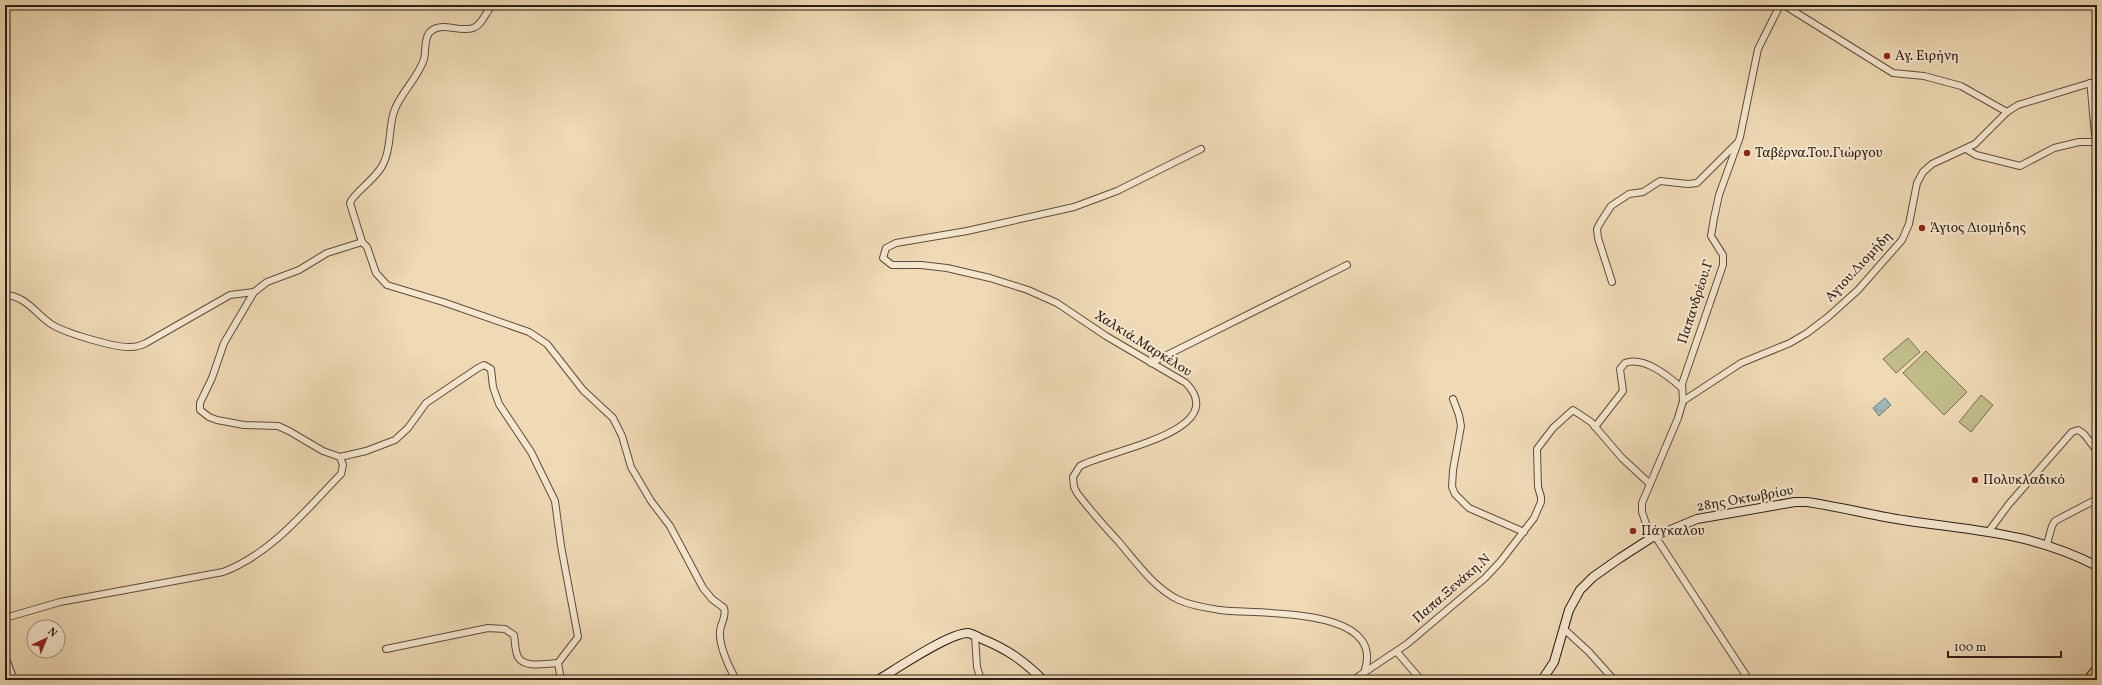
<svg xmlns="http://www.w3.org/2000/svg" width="2102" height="685" font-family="Vollkorn,serif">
	<defs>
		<pattern id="water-ripples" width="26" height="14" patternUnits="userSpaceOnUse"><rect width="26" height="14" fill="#9fb8b9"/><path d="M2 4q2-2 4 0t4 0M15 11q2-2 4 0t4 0" fill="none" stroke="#829595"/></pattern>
	</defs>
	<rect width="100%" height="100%" fill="#efdab5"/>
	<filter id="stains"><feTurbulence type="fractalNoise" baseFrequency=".005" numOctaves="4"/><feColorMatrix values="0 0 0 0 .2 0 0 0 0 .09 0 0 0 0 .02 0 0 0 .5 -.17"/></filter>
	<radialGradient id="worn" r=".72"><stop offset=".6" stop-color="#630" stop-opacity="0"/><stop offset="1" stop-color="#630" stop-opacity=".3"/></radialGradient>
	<!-- green -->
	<g fill="#c0bd89" stroke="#766d4f">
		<polygon points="1908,338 1920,352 1896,373 1883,359"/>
		<polygon points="1926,351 1967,392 1944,415 1903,373"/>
		<polygon points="1981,395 1993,405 1971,432 1959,422"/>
	</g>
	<!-- water -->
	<polygon fill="url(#water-ripples)" stroke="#717a77" points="1885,398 1891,405 1879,416 1873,408"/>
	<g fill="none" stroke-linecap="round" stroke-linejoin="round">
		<defs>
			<g id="street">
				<polyline points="1784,5 1893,73 1924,76 1961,86 2007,112"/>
				<path d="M2090 83C2092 92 2094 139 2097 142"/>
				<path d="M1201 149 1117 191 1074 207 967 231 896 243 886 248 883 258 892 265H921L947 268 990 278 1028 290 1057 303 1106 336 1186 383C1233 432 1105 451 1080 466L1073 477 1074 487 1077 493C1090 510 1104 526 1118 541 1136 562 1154 588 1179 600 1192 606 1207 608 1220 610 1256 615 1389 605 1364 673"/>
				<polyline points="1966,149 1976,155 2020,166 2054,148 2079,142 2095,142"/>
				<path d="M362 242 350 203C353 193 378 178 384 162 392 146 388 125 395 109 402 91 418 78 424 59 426 51 424 40 429 33 440 20 459 33 473 28 482 25 486 12 492 5"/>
				<polyline points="1612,282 1598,238 1597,229 1600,223 1611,206 1629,194 1643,192 1660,181 1688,184 1697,183 1736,144"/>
				<path d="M5 295C26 296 35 313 51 324 65 333 115 348 131 347 136 347 142 345 146 343L230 295 254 292 267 282 299 270 327 253 362 242 367 247 376 273 387 285 443 302 529 332 547 344 583 390 613 418 622 436 631 467 651 501 670 526 703 588 712 599 724 608C727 618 720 623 720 632 719 647 729 667 736 680"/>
				<polyline points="1151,363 1347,265"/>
				<polyline points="1453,399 1459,415 1461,426 1453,470 1452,487 1455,494 1469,508 1524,532"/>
				<polyline points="1683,401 1741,363 1790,343 1807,333 1828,317 1858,290 1902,240 1909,224 1917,183 1923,172 1932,164 1975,144 2007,112 2018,105 2097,81"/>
				<path d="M1595 427 1623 391 1620 369 1625 363C1644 356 1668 376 1682 388"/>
				<polyline points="340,457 366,451 395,440 408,428 426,403 478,368 484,365 491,369 493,387 499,404 531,452 555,501 561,546 578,637 558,663 561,680"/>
				<polyline points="1989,531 2009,504 2072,432 2078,430 2084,434 2097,451"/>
				<polyline points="1655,536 1749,680"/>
				<polyline points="1651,538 1642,512 1642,503 1678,418 1683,401 1682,384 1723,265 1723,255 1711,236 1714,218 1719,195 1740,137 1758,49 1780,5"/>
				<polyline points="2047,544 2052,526 2055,521 2097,499"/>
				<path d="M5 618 60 602 223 572C271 554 306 510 341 474L343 465 340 457 323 451 289 431 278 426 244 425 217 420 209 417 200 410V403L212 378 224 343 254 292"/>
				<polyline points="1564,629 1589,652 1614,680"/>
				<polyline points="975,636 977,667 981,680"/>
				<path d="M386 649 488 628 505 629 514 635C515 642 515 651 518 657 525 669 547 663 558 663"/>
				<polyline points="1397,652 1421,680"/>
				<polyline points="5,656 14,680"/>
				<polyline points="1353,680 1407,644 1485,578 1500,562 1534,518 1541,502 1541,497 1538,487 1537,449 1553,428 1573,410 1591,422 1622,458 1650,484"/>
			</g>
			<g id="secondary">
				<path d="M878 680C896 669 949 633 968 633 973 634 978 637 982 639 1007 649 1024 661 1043 680"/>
				<path d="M1542 680 1554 662 1569 610 1580 590 1593 577 1620 558 1651 538 1697 519 1795 502H1807C1841 507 1875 516 1909 521 1978 531 2033 533 2097 566"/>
			</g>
			<polyline id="primary" points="2088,680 2097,669"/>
		</defs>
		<!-- street casing -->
		<use href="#street" stroke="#5d4c3d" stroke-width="8"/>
		<!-- secondary casing -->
		<use href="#secondary" stroke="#2c1d15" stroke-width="10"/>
		<!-- primary casing -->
		<use href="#primary" stroke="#2c1d15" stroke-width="11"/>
		<!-- street -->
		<use href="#street" stroke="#f5e7cf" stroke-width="6"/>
		<!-- secondary -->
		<use href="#secondary" stroke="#f5e7cf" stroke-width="8"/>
		<!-- primary -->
		<use href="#primary" stroke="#e8bd7a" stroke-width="9"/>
	</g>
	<!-- markers -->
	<g fill="#8f2418" stroke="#f5e7cf" stroke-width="1.5">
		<circle cx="1887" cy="56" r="4"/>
		<circle cx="1747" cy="153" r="4"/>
		<circle cx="1922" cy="228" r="4"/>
		<circle cx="1975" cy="480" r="4"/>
		<circle cx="1633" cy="531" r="4"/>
	</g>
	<g text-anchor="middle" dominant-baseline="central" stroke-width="4" stroke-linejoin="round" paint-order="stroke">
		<!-- poi labels -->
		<g font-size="14" fill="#2c1d15" stroke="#f5e7cf" text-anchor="start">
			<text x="1895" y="56">Αγ. Ειρήνη</text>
			<text x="1755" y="153">Ταβέρνα.Του.Γιώργου</text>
			<text x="1930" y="228">Άγιος Διομήδης</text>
			<text x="1983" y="480">Πολυκλαδικό</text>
			<text x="1641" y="531">Πάγκαλου</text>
		</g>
		<!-- street labels -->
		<g font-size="14" fill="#2c1d15" stroke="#f5e7cf">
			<text transform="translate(1859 267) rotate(-47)">Αγιου.Διομήδη</text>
			<text transform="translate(1696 302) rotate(-72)">Παπανδρέου.Γ</text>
			<text transform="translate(1143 344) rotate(32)">Χαλκιά.Μαρκέλου</text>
			<text transform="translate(1745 499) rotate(-10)">28ης Οκτωβρίου</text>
			<text transform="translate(1452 589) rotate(-41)">Παπα.Ξενάκη.Ν</text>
		</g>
	</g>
	<!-- margin -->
	<rect width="2102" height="685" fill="none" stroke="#efdab5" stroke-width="20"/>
	<rect x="6" y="6" width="2090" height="673" fill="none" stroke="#2c1d15" stroke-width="2"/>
	<rect x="10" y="10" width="2082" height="665" fill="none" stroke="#2c1d15"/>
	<!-- north arrow -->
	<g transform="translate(46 639) rotate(44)"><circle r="19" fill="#f5e7cf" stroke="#a59685"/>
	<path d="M0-3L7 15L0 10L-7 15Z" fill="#8f2418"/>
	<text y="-6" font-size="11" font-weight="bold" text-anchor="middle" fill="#2c1d15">N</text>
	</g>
	<!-- scale -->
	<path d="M1948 651v6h113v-6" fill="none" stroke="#2c1d15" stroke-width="2"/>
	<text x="1954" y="651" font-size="12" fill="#2c1d15" stroke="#f5e7cf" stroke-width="3" paint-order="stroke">100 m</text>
	<rect width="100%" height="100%" filter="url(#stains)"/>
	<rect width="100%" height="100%" fill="url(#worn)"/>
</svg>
